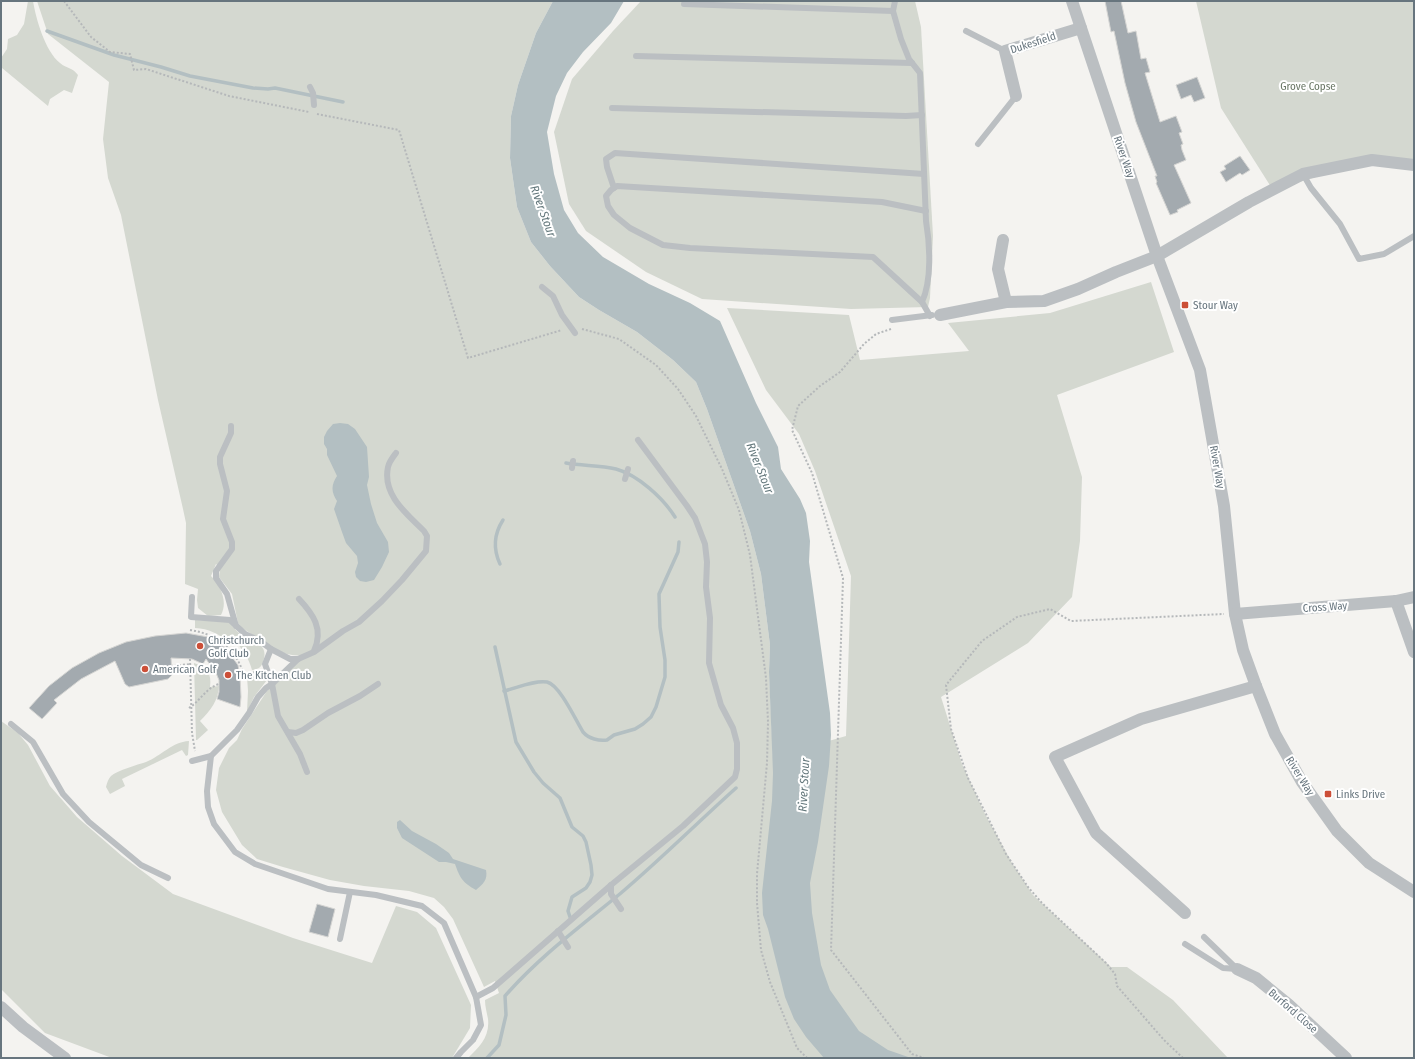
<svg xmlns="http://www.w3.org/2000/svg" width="1415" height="1059" font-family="'Fira Sans Condensed',sans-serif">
	<rect width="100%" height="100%" fill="#f4f3f0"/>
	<!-- green -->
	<g fill="#d4d8d0">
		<path d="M28 1H33C36 19 45 51 60 63 67 69 72 67 78 75L72 93 64 90 50 99 48 106 2 68H1V58L7 49 8 39 17 35 24 24Z"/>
		<path d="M37 1H553L536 33 518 85 511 116 510 158 517 207 531 242 550 266 579 297 599 310 637 332 673 360 696 382 707 409 750 531 761 574 770 645 769 672 773 757 846 736 851 576 815 471 799 434 766 390 727 308 849 315 860 360 969 351 948 323 1050 313 1151 282 1174 352 1057 395 1082 477 1080 541 1072 597 1028 643 941 697 962 764 985 814 1012 863 1033 895 1111 967H1127L1173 1000 1228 1058H468C479 1047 490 1037 488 1019 487 1013 485 1007 485 1000L499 993 495 981 484 987 453 919 444 907 434 898 409 891 364 886 330 880 283 867 257 859 242 845 222 812 216 790 219 768 229 748 237 740 242 729 267 691 283 678 303 655C282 659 260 638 242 628L238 623 232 594 219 577 220 568 216 564 211 576C221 586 228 602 221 615L208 616 198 608 197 600 198 589 185 584 186 523 183 509 158 400 121 215 108 178 103 139 109 82 48 34Z"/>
		<polygon points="641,1 915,1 921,27 933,236 930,298 928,307 851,309 702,299 646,272 586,231 569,204 554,132 572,79 613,31"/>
		<polygon points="1196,1 1414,1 1414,165 1372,160 1273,190 1221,108"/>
		<path d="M195 620 230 622C233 626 236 631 240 634 251 643 270 642 263 662 261 668 258 669 252 670 249 658 242 649 234 639L229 643C218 633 209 629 195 628Z"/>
		<path d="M194 663C207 667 212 674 210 687L219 686C218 701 211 710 200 721L208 730 197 740H196Z"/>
		<polygon points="260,673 265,674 267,680 254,697 247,712 248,691 247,677"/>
		<polygon points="1,721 18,733 28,745 50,786 77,817 122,856 173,894 293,938 372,963 396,906 417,912 436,928 471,1005 470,1028 452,1058 112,1058 45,1033 1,989"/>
		<path d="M189 741 188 755 186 756 182 750 122 779 125 786 110 794 106 787C107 783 108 779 111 776 118 770 137 765 146 762 161 756 172 742 189 741Z"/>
	</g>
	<!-- water -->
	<g fill="#b3bfc2">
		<polygon points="553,1 624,1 611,23 583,52 567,73 556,96 547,132 554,174 564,210 578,233 603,257 649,284 690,303 720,321 756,403 778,447 781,469 800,499 806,513 810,541 809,562 830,713 831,735 829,766 818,842 810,883 812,913 821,965 830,990 859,1031 888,1050 911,1058 824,1058 806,1037 794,1019 785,997 768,929 763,915 762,893 772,801 773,773 769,672 770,645 761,574 750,531 707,409 696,382 673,360 637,332 599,310 579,297 550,266 531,242 517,207 510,158 511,116 518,85 536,33"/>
		<path d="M340 423 348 424 355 429 367 447 369 477 367 485 371 504 377 523 388 542 389 552 382 567 374 580 366 582 360 581 356 577 355 572 358 563 357 556 346 543 342 532 334 509 337 501C331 492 331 485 337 476L327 455V449L324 444V437L327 431 333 424Z"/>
		<path d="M400 820 412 831 436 844 449 853 453 859 486 870C488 880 483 884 476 890 462 882 460 878 455 864L446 862H439L402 838 397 828V822Z"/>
	</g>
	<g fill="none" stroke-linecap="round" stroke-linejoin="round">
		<!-- stream -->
		<g stroke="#b3bfc2" stroke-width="3.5">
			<polyline points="47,31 114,55 161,67 190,76 253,88 268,89 275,88 343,102"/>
			<path d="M566 463C583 466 600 465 616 469 638 475 663 498 675 517"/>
			<path d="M500 564C493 549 494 534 503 520"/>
			<polyline points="495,647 516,742 534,772 543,783 560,798 572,827 583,836 586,842 591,865 592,875 590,882 586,888 572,897 568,911 570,917"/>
			<path d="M504 691C517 688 534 680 547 682 560 685 576 721 583 732 589 739 599 741 607 740L614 735 635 729 643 724 651 717 656 707 665 677V660L660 627 659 594 678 552 679 542"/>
			<path d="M487 1058 499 1045 506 1015 505 996C539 957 581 926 621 893 660 860 697 823 736 788"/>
		</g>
	</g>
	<!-- building -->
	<g fill="#a3aaaf" stroke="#d5d5d3">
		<polygon points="1105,1 1121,1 1128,33 1136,31 1141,59 1146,58 1150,72 1145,73 1160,122 1176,116 1182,132 1179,133 1183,144 1181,145 1182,150 1186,160 1174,165 1191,203 1177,210 1178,212 1170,215 1156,183 1157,182 1155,176 1157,176 1136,122 1125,83 1114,31 1111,32"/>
		<polygon points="1197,77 1205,98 1194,102 1191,95 1181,99 1176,85"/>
		<polygon points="1240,156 1250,170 1242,175 1240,173 1226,182 1220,172 1226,169 1224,166"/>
		<polygon points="186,633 208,637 217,642 226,648 232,657 238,665 240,676 241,697 240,707 217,699 219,692 219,680 216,673 206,659 203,664 192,659 171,658 172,675 168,679 129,687 125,684 115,661 81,679 54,700 57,703 42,719 29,708 49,686 72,668 99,653 126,642 155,636"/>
		<polygon points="317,904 335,909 328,937 309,932"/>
	</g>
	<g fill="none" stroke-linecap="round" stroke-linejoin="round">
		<!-- path -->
		<g stroke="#b5b8ba" stroke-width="2" stroke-dasharray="2 2" stroke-linecap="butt">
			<polyline points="64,1 91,37 110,52 130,54 134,70 146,69 229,96 309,112"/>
			<polyline points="317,114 399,130 468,358 562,330"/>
			<polyline points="582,329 619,339 656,365 678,389 696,416 722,469 739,510 750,555 766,678 768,722 767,763 757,874 757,903 761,950 770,982 797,1048 807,1058"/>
			<polyline points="891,329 876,334 864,344 840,372 820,386 798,406 792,430 812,473 843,578 831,950 912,1054 924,1058"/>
			<path d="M190 630C217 634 236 649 244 675L259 671"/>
			<polyline points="190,659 192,733 195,751"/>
			<polyline points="171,666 191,664"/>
			<path d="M189 708C200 701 206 688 219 684"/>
			<polyline points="1183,1058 1164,1040 1117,986 1115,974 1106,963 1042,903 1028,887 1006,854 968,778 951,729 946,685 982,641 1017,617 1050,609 1071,621 1224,614"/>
		</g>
		<!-- service -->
		<g stroke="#bbbfc2" stroke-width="6">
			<path d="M895 1 893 11 901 39 909 59 920 73 926 221C930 245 932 280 922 302L930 316"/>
			<polyline points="684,4 893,11"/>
			<polyline points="966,31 1005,51"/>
			<polyline points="636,56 912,63"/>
			<polyline points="310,87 313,93 314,105"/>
			<polyline points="612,108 906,116 922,115"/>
			<polyline points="978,144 1016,96"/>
			<polyline points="1303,174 1311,188 1340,224 1359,259 1384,254 1414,236"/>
			<polyline points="614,188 607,167 606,159 615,153 924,174"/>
			<polyline points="542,287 553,296 562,315 575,333"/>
			<polyline points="922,302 873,257 690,248 663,245 630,228 614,215 608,206 606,196 611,190 617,186 882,202 926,211"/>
			<polyline points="892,320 932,315"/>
			<polyline points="231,426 231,433 220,457 220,464 227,491 223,519 232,542 232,549 216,571 216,578 227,594 236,626"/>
			<path d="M396 453C393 457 389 462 388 467 382 495 407 514 424 531L427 536 426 551 402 580 382 601 359 622 343 631 314 652 298 659 272 684 266 688 258 697 249 713 237 730 211 756 207 791 208 807 214 824 235 852 255 864 328 889 376 895 422 906 444 923 476 997 481 1025 473 1040 461 1052 456 1058"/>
			<polyline points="572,468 573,461"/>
			<polyline points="625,479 628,469"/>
			<polyline points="192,597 191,617 230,620 245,634 260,641 271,649 290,659 298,659"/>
			<path d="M299 599C313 614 324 629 314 651"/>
			<polyline points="271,649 265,664 272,684 278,716 300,754 307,772"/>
			<polyline points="11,724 33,742 63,794 89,822 141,865 168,878"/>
			<polyline points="288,732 296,733 303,730 328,713 360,696 378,684"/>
			<polyline points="192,761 211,756"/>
			<polyline points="611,885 611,894 621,909"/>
			<polyline points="558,931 568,947"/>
			<polyline points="1204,937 1237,969"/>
			<polyline points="340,939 350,892"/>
			<polyline points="1185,944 1223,968 1237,969"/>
			<polyline points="476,997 493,988 611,885 683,826 735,777 737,769 737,743 733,728 721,705 709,663 710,618 706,587 707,562 705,544 695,518 687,506 638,440"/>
		</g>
		<!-- minor -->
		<g stroke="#bbbfc2" stroke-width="12">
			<polyline points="1072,1 1157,256 1200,370 1224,506 1235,614 1243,650 1256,686 1275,734 1302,782 1337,831 1369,863 1414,892"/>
			<polyline points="1016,96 1005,51 1081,28"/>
			<polyline points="1003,240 998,269 1006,302"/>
			<polyline points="940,315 1006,302 1044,301 1078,289 1116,272 1157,256 1249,202 1303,174 1372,160 1414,165"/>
			<polyline points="1396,601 1414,652"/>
			<polyline points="1235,614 1396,601 1414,597"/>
			<polyline points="1185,913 1096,833 1055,757 1141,719 1256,686"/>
			<polyline points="1237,969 1256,978 1289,1005 1346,1058"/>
			<polyline points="1,1007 23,1027 65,1058"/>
		</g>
	</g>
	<!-- markers -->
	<g fill="#cc4f38" stroke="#fff" stroke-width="1.5">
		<rect x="1181" y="301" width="8" height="8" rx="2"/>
		<circle cx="200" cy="646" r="4"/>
		<circle cx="145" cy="669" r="4"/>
		<circle cx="228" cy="675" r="4"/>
		<rect x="1324" y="790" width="8" height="8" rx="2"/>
	</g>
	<g text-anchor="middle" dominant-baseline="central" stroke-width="4" stroke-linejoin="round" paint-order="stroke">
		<!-- street labels -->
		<g font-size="11" fill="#67757e" stroke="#fff">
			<text transform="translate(1033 43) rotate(-18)">Dukesfield</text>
			<text transform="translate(1124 157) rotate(71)">River Way</text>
			<text transform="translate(1217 467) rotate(80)">River Way</text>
			<text transform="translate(1325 607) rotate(-4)">Cross Way</text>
			<text transform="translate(1300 776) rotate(58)">River Way</text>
			<text transform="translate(1293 1011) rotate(41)">Burford Close</text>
		</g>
		<!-- park labels -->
		<g font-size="11" fill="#697664" stroke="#fff">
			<text x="1308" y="86">Grove Copse</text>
		</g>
		<!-- poi labels -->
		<g font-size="11" fill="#67757e" stroke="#fff" text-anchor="start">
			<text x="1193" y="305">Stour Way</text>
			<text x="208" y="640">Christchurch<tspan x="208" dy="13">Golf Club</tspan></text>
			<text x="153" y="669">American Golf</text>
			<text x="236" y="675">The Kitchen Club</text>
			<text x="1336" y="794">Links Drive</text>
		</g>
		<!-- water labels -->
		<g font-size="12" font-style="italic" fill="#63777b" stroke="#fff">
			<text transform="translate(543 211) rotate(70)">River Stour</text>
			<text transform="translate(760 468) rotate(68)">River Stour</text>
			<text transform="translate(804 785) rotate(-87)">River Stour</text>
		</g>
	</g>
	<!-- border -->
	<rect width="1415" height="1059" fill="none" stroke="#67757e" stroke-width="4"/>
</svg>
